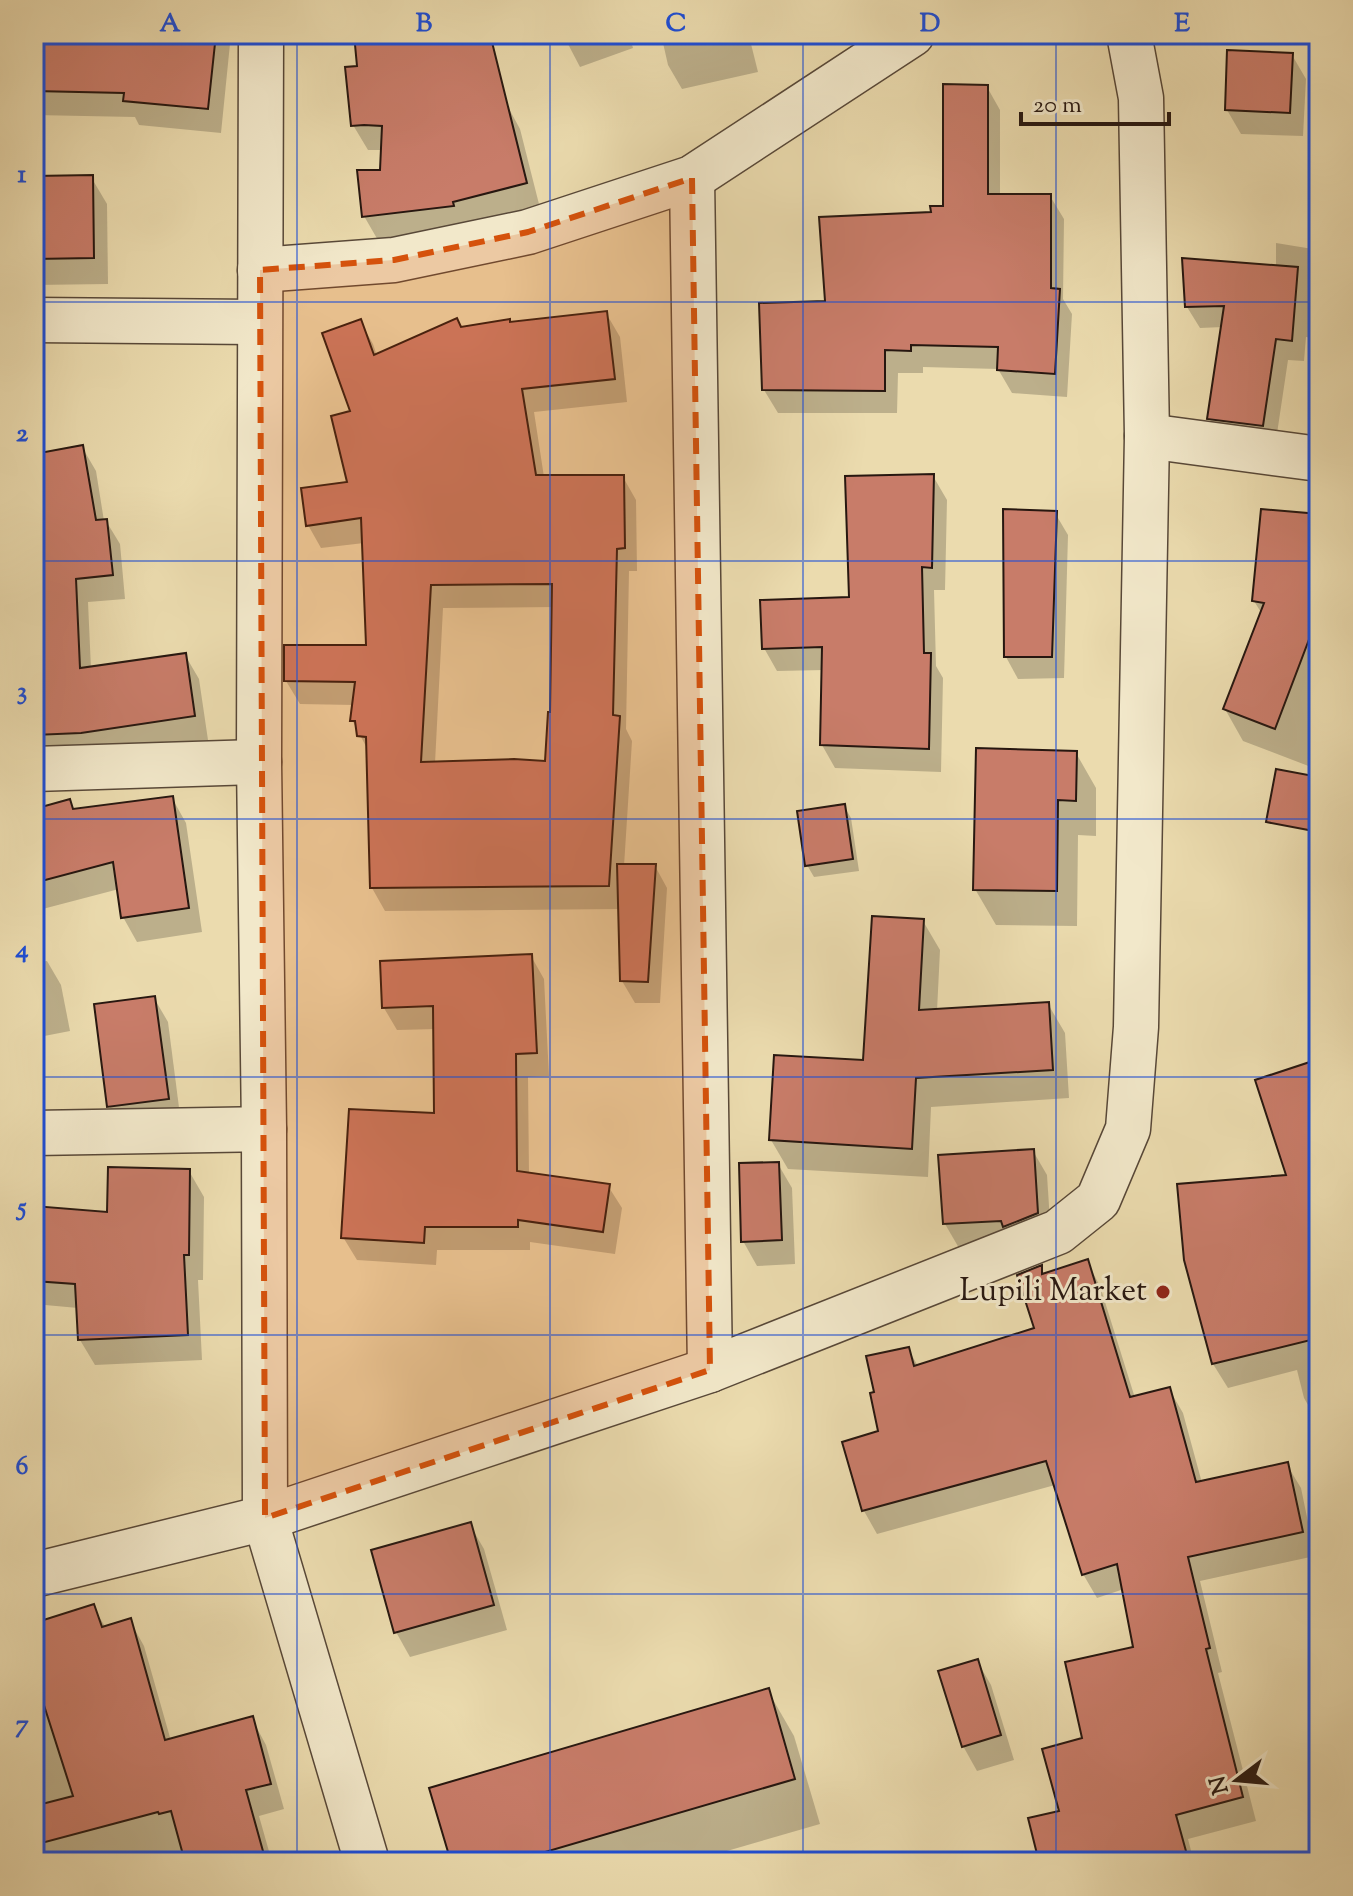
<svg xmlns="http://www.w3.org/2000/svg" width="1353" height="1896" font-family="'Sorts Mill Goudy',serif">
	<rect width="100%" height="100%" fill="#ebdbae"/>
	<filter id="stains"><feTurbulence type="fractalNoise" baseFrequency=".0025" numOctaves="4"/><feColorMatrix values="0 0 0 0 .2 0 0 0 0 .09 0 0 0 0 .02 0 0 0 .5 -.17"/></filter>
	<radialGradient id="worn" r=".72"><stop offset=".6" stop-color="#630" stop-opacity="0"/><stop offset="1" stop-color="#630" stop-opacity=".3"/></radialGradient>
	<!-- shadow -->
	<g fill="#0003" fill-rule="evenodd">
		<polygon points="34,34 231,34 221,133 139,125 135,117 34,115"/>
		<polygon points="356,34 497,34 497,36 490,38 508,107 520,129 540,208 379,242 364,216 382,172 383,150 368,150 353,125 359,68"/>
		<polygon points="564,34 629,34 633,48 580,67 568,44"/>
		<polygon points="661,34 788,34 751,44 758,72 682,89 668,65"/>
		<polygon points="1292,55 1306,79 1303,136 1241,134 1227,110"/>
		<polygon points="987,87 1000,110 1000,196 1050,196 1064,219 1063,299 1072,314 1067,397 1012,393 998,369 923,367 923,373 898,373 897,413 778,413 764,390 827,303 933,214 945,207"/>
		<polygon points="91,177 107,204 108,284 34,285 34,178"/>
		<polygon points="1276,243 1319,250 1319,339 1306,337 1304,361 1288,360 1275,447 1222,440 1209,418 1223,327 1200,328 1187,307 1276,267"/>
		<path d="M606 313 620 337 627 402 534 412 544 477H623L636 500 637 571H629L626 729 632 741 624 866H655L667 888 660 1003H635L622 981 620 909 385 911 372 888 369 752 352 720 354 705 300 704 286 681 368 647 364 543 321 548 308 525 349 484 360 321 373 344 377 356 461 329ZM554 607 552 714 547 763H435L443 608Z"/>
		<polygon points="82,447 96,471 104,521 106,521 120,544 125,599 88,602 91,669 185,655 199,679 208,740 95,756 34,759 34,456"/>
		<polygon points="933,476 947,500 945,590 934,590 936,666 943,678 941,772 835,768 822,745 824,670 777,671 764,648 851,599"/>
		<polygon points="1055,513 1068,535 1064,678 1018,679 1006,657"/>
		<polygon points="1319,516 1319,770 1243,741 1225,709 1262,614 1254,601"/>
		<polygon points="1076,753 1096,788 1096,836 1078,835 1077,926 996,925 975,889"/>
		<polygon points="172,798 186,823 202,932 137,942 123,917 119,889 35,911 34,811 69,802 75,811"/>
		<polygon points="844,806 851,818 859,871 814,877 807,865"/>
		<polygon points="923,921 940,950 937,1011 1048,1004 1065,1033 1069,1098 931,1107 928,1177 788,1169 771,1140 865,1063"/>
		<polygon points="531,956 544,979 549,1076 528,1077 529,1175 608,1186 622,1208 615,1254 530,1242 530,1250 437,1250 436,1265 357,1260 343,1237 436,1116 436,1029 397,1030 384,1008"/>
		<polygon points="47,961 61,985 70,1031 34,1038 34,963"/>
		<polygon points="154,998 168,1022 181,1123 123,1130 109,1106"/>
		<polygon points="1319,1061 1319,1421 1318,1422 1304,1398 1297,1370 1228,1388 1213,1364 1288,1177"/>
		<polygon points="1033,1151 1047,1175 1051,1237 959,1248 945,1224"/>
		<polygon points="778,1164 792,1188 795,1264 757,1266 743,1241"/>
		<polygon points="189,1171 204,1197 203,1280 198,1280 202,1360 95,1365 80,1340 78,1308 34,1304 34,1208 109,1215"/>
		<polygon points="1087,1262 1100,1286 1135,1398 1169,1389 1183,1413 1202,1483 1287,1465 1301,1488 1315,1556 1200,1581 1222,1672 1218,1673 1256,1821 1188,1839 1194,1862 1041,1862 1062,1812 1084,1739 1136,1648 1124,1589 1097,1598 1083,1574 1055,1485 877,1534 864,1511 844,1443 880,1433 908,1349 918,1366 1036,1329 1041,1268 1045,1275"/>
		<polygon points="470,1525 484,1549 507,1630 410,1657 396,1632"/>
		<polygon points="93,1607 106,1628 130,1621 144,1646 171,1741 252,1719 266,1745 284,1809 259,1816 272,1862 34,1862 34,1626"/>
		<polygon points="977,1661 991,1685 1014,1760 977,1771 963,1746"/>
		<polygon points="768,1691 794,1736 820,1824 689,1862 453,1862"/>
	</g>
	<!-- building -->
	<g fill="#c87c69" stroke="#271710" stroke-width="2" fill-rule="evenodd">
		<polygon points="34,34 216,34 208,109 123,101 124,93 34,91"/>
		<polygon points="354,34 490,34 527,183 453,202 454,206 362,217 357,170 380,170 382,126 364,125 351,126 345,67 357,66"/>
		<polygon points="1227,50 1293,53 1290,113 1225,110"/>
		<polygon points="943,84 988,85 988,194 1051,194 1051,288 1060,289 1055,374 997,370 998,347 911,345 911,351 885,350 885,391 762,390 759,303 825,301 819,217 931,212 930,206 943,206"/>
		<polygon points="93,175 94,258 34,259 34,176"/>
		<polygon points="1182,258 1298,267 1292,341 1276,339 1263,426 1207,419 1224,306 1185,307"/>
		<path d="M607 311 615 379 522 389 536 475H624L625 548 617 549 613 715 620 716 609 886 370 888 366 737 357 736 355 721H350L355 682 284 681V645H366L361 518 306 526 301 488 347 482 331 416 350 411 322 333 361 319 374 355 457 318 461 327 510 319V322ZM552 584 550 712H548L545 761 514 759 421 762 431 585Z"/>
		<polygon points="83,445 96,520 107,519 113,575 76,579 80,668 186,653 195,716 81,733 34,735 34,454"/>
		<polygon points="934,474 932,568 922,567 924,653 931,653 929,749 820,745 822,647 762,649 760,600 849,597 845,476"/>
		<polygon points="1003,509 1057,511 1052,657 1004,657"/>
		<polygon points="1261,509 1319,514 1319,592 1316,621 1275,729 1223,709 1264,603 1252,601"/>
		<polygon points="976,748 1077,751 1076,801 1058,800 1057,891 973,890"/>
		<polygon points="1276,769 1319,777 1319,832 1266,822"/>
		<polygon points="173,796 189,908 121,918 113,862 34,883 34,809 70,799 73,809"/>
		<polygon points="845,804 853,859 805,866 797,811"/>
		<polygon points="617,864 656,864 648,982 620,981"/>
		<polygon points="872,916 924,919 919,1010 1049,1002 1053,1070 916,1078 912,1149 769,1140 774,1055 863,1060"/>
		<polygon points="532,954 537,1053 516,1054 517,1171 610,1184 603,1232 518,1220 518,1227 425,1227 424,1243 341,1238 349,1109 434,1113 433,1006 382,1008 380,961"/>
		<polygon points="155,996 169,1099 107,1107 94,1004"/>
		<polygon points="1319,1059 1319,1338 1212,1364 1184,1260 1177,1184 1286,1175 1255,1080"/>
		<polygon points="1034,1149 1038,1213 1003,1227 1001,1221 943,1224 938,1155"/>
		<polygon points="779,1162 782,1240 741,1242 739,1163"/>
		<polygon points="108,1167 190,1169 189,1255 184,1255 188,1335 78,1340 75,1284 34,1281 34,1206 107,1212"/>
		<polygon points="1088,1259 1130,1397 1170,1387 1196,1482 1288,1462 1303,1532 1188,1557 1210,1648 1206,1649 1243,1797 1176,1815 1189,1862 1039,1862 1028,1818 1059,1811 1042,1749 1082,1738 1065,1662 1133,1647 1117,1564 1082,1575 1046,1461 862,1511 842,1442 878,1431 870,1393 874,1392 866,1356 909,1347 914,1366 1034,1328 1017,1275 1042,1265 1042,1274"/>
		<polygon points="471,1522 494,1605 394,1633 371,1550"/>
		<polygon points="94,1604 102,1627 131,1618 165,1740 253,1716 271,1784 246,1790 266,1862 185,1862 171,1811 159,1814 158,1812 34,1845 34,1806 73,1796 34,1674 34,1623"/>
		<polygon points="978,1659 1001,1735 962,1747 938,1671"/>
		<polygon points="769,1688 795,1779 511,1862 451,1862 429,1788"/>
	</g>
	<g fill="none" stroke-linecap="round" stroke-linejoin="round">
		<defs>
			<g id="street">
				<polyline points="261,34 259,762 264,1129 265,1518 367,1862"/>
				<polyline points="692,178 710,1370"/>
				<polyline points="260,270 394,260 528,232 692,178 912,34"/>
				<polyline points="34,320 259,322"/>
				<polyline points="1147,436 1319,459"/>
				<polyline points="34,769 259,762"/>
				<polyline points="34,1133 264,1129"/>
				<polyline points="34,1575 265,1518 710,1370 1058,1232 1098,1200 1128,1129 1136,1027 1147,436 1141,98 1129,34"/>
			</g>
		</defs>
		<!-- street casing -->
		<use href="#street" stroke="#584838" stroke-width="47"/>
		<!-- street -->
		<use href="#street" stroke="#f2e8ca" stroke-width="44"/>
	</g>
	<!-- marked area -->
	<path fill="#d5520c" fill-opacity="0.2" stroke="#d5520c" stroke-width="6" stroke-dasharray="16 10" stroke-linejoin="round" d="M692 178 710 1370 265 1518 260 270 394 260 528 232Z"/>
	<!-- grid -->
	<path fill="none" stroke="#1d4ed8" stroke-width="2" stroke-opacity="0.55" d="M297 34V1862M550 34V1862M803 34V1862M1056 34V1862M34 302H1319M34 561H1319M34 819H1319M34 1077H1319M34 1335H1319M34 1594H1319"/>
	<!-- markers -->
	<circle fill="#8f2418" stroke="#f2e8ca" stroke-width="3" cx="1163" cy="1292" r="8"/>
	<g text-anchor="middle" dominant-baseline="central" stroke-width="6" stroke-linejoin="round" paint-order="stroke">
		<!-- poi labels -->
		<g font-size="32" fill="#271710" stroke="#f2e8ca" text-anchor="end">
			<text x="1147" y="1292">Lupili Market</text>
		</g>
	</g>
	<!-- margin -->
	<rect width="1353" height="1896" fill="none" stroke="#ebdbae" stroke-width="88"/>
	<!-- north arrow -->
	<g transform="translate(1237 1780) rotate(254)" stroke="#f2e8ca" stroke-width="6" paint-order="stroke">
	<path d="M0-6L14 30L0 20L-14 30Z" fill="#271710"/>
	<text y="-12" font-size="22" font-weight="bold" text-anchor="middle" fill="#271710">N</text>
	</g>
	<!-- scale -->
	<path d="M1021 112v12h148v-12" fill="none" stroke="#271710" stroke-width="4"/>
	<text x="1033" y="112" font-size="24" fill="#271710" stroke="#f2e8ca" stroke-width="6" paint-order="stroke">20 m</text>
	<rect x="44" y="44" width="1265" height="1808" fill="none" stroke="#1d4ed8" stroke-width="3"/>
	<g font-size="26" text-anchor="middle" font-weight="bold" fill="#1d4ed8">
		<text x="170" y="31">A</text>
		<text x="424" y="31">B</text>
		<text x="676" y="31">C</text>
		<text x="930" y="31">D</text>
		<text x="1182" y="31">E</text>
		<text x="22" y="182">1</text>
		<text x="22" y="441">2</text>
		<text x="22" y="699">3</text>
		<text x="22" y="957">4</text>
		<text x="22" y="1215">5</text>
		<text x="22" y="1474">6</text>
		<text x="22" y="1732">7</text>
	</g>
	<rect width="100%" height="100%" filter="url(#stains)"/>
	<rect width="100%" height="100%" fill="url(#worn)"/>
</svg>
